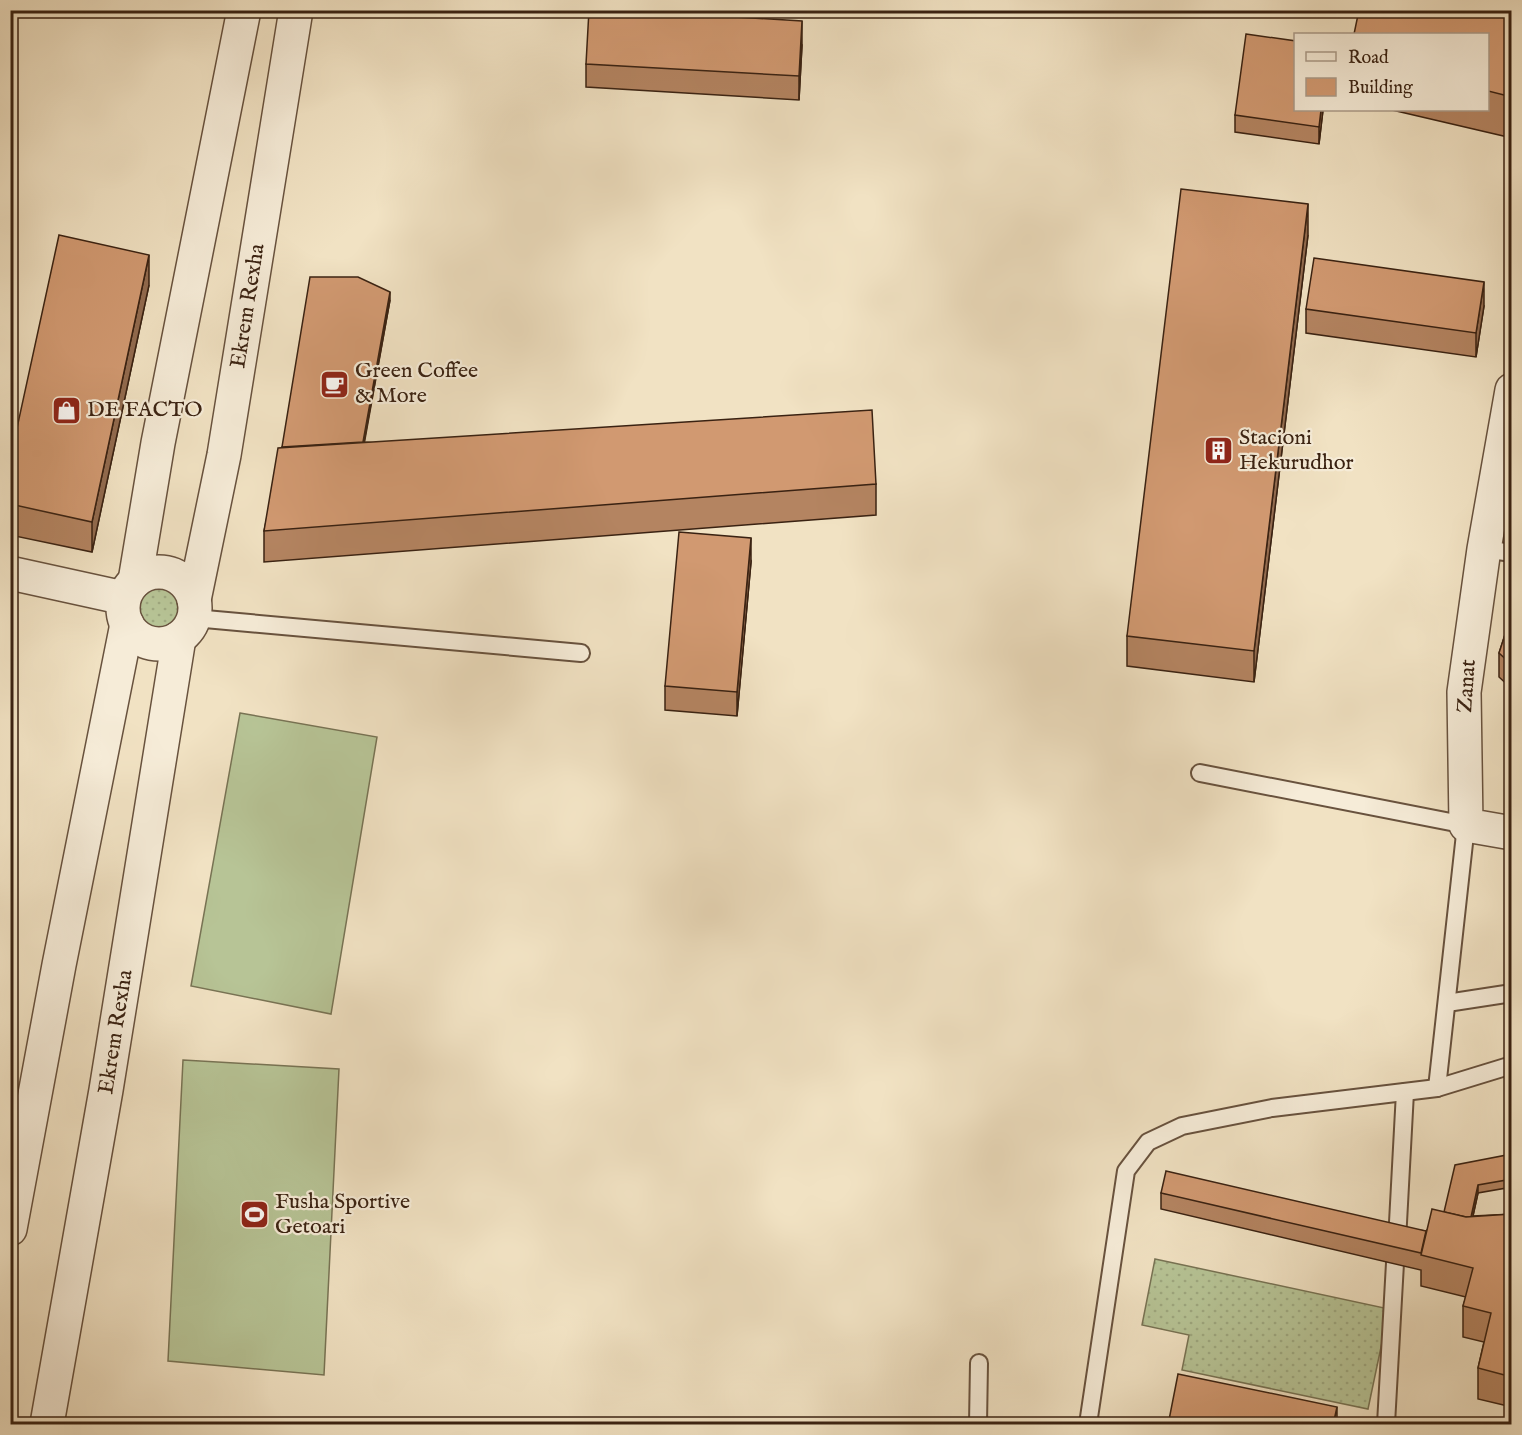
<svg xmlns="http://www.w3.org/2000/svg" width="1522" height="1435" font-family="'IM FELL English',serif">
	<defs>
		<pattern id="grass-dots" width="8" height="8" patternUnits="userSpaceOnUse" patternTransform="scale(1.5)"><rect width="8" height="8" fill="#b7c496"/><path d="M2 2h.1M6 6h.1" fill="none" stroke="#9ea880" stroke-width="1.8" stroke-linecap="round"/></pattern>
	</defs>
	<rect width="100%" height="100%" fill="#f1e2c3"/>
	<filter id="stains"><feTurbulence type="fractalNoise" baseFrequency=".00333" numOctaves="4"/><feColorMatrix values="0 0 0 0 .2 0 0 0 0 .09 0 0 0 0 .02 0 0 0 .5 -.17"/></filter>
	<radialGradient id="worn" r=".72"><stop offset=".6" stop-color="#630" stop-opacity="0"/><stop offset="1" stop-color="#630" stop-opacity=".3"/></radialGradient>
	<!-- grass -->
	<g fill="url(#grass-dots)" stroke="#787354" stroke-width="1.5">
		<path d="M161 580C211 592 181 658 139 628L132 600C142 587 144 582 161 580Z"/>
		<polygon points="1155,1259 1389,1309 1368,1409 1182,1370 1189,1335 1142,1325"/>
	</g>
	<!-- garden -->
	<g fill="#b7c496" stroke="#787354" stroke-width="1.5">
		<polygon points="240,713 377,737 331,1014 191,986"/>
		<polygon points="183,1060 339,1069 324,1375 168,1361"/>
	</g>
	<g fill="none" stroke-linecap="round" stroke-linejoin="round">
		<defs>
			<g id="service">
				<polyline points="1484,549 1512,553"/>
				<polyline points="194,618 581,653"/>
				<polyline points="1200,773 1466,825 1437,1088"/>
				<polyline points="1447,1003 1512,993"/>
				<polyline points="1397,1241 1405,1092"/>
				<polyline points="978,1424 979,1363"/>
				<polyline points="1088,1424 1126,1171 1148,1142 1182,1126 1272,1108 1437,1088 1512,1065"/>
				<polyline points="1386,1424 1395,1263"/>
			</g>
			<polyline id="minor" points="1512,390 1484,549 1464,692 1466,825 1512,833"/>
			<g id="tertiary">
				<circle cx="159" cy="608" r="36"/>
				<polyline points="10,573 124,598"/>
				<polyline points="135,581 158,443 244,10"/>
				<polyline points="194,600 224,455 296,10"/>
				<polyline points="10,1229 59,965 127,624"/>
				<polyline points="47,1424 106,1090 179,638"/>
			</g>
		</defs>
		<!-- service casing -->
		<use href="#service" stroke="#68523e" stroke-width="20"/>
		<!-- minor casing -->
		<use href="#minor" stroke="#68523e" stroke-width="36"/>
		<!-- tertiary casing -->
		<use href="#tertiary" stroke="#68523e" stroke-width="36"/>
		<!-- service -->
		<use href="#service" stroke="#f6ecd8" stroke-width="16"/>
		<!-- minor -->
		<use href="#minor" stroke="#f6ecd8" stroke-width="33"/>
		<!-- tertiary -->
		<use href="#tertiary" stroke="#f6ecd8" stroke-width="33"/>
	</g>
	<!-- wall -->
	<g fill="#b48461" stroke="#3a2212" stroke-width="1.5">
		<polygon points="1512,10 1512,138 1392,110 1488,110 1488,34"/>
		<polygon points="802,45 799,100 586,87 586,64"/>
		<polygon points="1296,110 1323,110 1319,144 1235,132 1235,115"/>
		<polygon points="1308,235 1254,682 1127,666 1127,636"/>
		<polygon points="149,285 92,552 10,535 10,460"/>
		<polygon points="390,300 364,442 876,484 876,515 264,562 264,531 282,447"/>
		<polygon points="1484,306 1476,357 1306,333 1306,309"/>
		<polygon points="751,562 737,716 665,710 665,686"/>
		<polygon points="1512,613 1512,689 1499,677 1499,653"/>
		<polygon points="1512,1154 1512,1187 1478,1193 1473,1216 1512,1214 1512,1407 1478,1399 1478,1368 1484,1342 1463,1337 1463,1306 1466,1297 1421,1286 1421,1270 1161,1209 1161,1193 1426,1231 1444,1212"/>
	</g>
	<!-- shaded-wall -->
	<g fill="#926b4f" stroke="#3a2212" stroke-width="1.5">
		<polygon points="802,21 802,45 799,100 799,76"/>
		<polygon points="1321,110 1323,110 1319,144 1319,127"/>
		<polygon points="1308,204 1308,235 1254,682 1254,651"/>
		<polygon points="149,255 149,285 92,552 92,522"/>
		<polygon points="1484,282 1484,306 1476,357 1476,333"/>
		<polygon points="390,292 390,300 360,467 360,459"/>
		<polygon points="751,538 751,562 737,716 737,692"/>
		<polygon points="1478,1185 1478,1193 1466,1247 1466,1239"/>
		<polygon points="1337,1407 1337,1425 1333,1425"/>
	</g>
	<!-- building -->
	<g fill="#d19971" stroke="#3a2212" stroke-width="1.5">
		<polygon points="589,10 617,10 802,21 799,76 586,64"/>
		<polygon points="1359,10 1512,10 1512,97 1488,91 1488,34 1354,34"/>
		<polygon points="1246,34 1296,41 1296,110 1321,110 1319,127 1235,115"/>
		<polygon points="1181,189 1308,204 1254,651 1127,636"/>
		<polygon points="59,235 149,255 92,522 10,504 10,460"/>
		<polygon points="1314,258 1484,282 1476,333 1306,309"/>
		<polygon points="310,277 358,277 390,292 363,442 282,447"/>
		<polygon points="872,410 876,484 264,531 278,448"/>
		<polygon points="679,532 751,538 737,692 665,686"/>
		<polygon points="1512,613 1512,665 1499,653"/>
		<polygon points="1512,1154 1512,1179 1478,1185 1471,1217 1466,1217 1444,1212 1455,1165"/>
		<polygon points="1166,1171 1426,1231 1421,1253 1161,1193"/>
		<polygon points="1432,1209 1466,1217 1512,1214 1512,1377 1478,1368 1491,1313 1463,1306 1473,1268 1421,1255"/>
		<polygon points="1178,1374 1337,1407 1333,1425 1168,1425"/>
	</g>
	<!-- icons -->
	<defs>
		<symbol id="cafe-square" viewBox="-11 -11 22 22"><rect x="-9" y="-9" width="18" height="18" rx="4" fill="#8f2418" stroke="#f6ecd8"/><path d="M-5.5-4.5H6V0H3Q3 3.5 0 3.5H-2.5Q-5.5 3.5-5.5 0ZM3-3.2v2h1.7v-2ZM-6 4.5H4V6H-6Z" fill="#fff"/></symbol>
		<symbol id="shop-square" viewBox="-11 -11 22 22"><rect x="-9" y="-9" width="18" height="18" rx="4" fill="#8f2418" stroke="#f6ecd8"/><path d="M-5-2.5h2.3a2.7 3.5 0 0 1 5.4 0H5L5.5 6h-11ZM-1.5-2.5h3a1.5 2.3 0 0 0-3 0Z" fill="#fff"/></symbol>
		<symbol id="building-square" viewBox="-11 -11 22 22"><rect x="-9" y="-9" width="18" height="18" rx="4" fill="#8f2418" stroke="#f6ecd8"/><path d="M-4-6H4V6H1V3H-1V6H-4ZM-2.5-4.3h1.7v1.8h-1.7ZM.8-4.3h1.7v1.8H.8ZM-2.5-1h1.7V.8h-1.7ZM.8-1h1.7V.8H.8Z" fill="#fff"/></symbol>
		<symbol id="stadium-square" viewBox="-11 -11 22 22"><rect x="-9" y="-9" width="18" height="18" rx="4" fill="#8f2418" stroke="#f6ecd8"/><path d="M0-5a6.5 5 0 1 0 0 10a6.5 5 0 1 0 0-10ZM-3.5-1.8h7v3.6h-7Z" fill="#fff"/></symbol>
	</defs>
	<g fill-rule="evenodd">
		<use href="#cafe-square" x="318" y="368" width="33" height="33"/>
		<use href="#shop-square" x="50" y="394" width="33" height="33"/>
		<use href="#building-square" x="1202" y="434" width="33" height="33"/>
		<use href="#stadium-square" x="238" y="1198" width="33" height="33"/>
	</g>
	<g text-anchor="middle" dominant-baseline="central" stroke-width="4.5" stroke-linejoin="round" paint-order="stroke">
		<!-- street labels -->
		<g font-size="22" fill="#3a2212" stroke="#f6ecd8">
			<text transform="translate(248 306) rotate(-81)">Ekrem Rexha</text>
			<text transform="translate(1467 686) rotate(-86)">Zanat</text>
			<text transform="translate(116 1032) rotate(-81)">Ekrem Rexha</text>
		</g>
		<!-- poi labels -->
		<g font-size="22" fill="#3a2212" stroke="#f6ecd8" text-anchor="start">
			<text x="355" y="371">Green Coffee<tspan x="355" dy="25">&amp; More</tspan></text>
			<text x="87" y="410">DE FACTO</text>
			<text x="1239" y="438">Stacioni<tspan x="1239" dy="25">Hekurudhor</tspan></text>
			<text x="275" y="1202">Fusha Sportive<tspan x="275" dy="25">Getoari</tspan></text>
		</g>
	</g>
	<!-- margin -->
	<rect width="1522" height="1435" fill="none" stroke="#f1e2c3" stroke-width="36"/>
	<rect x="12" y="12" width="1498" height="1411" fill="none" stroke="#3a2212" stroke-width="3"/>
	<rect x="18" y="18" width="1486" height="1399" fill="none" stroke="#3a2212" stroke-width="1.5"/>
	<!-- legend -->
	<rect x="1294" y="33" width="195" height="78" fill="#f6ecd8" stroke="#ab9b89" stroke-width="1.5"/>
	<rect x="1306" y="52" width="30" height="9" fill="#f6ecd8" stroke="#ab9b89" stroke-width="1.5"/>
	<text x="1348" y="63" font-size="18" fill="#3a2212">Road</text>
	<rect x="1306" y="78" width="30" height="18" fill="#d19971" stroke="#ab9b89" stroke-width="1.5"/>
	<text x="1348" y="93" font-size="18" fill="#3a2212">Building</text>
	<rect width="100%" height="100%" filter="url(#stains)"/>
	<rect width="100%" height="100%" fill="url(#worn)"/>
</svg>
